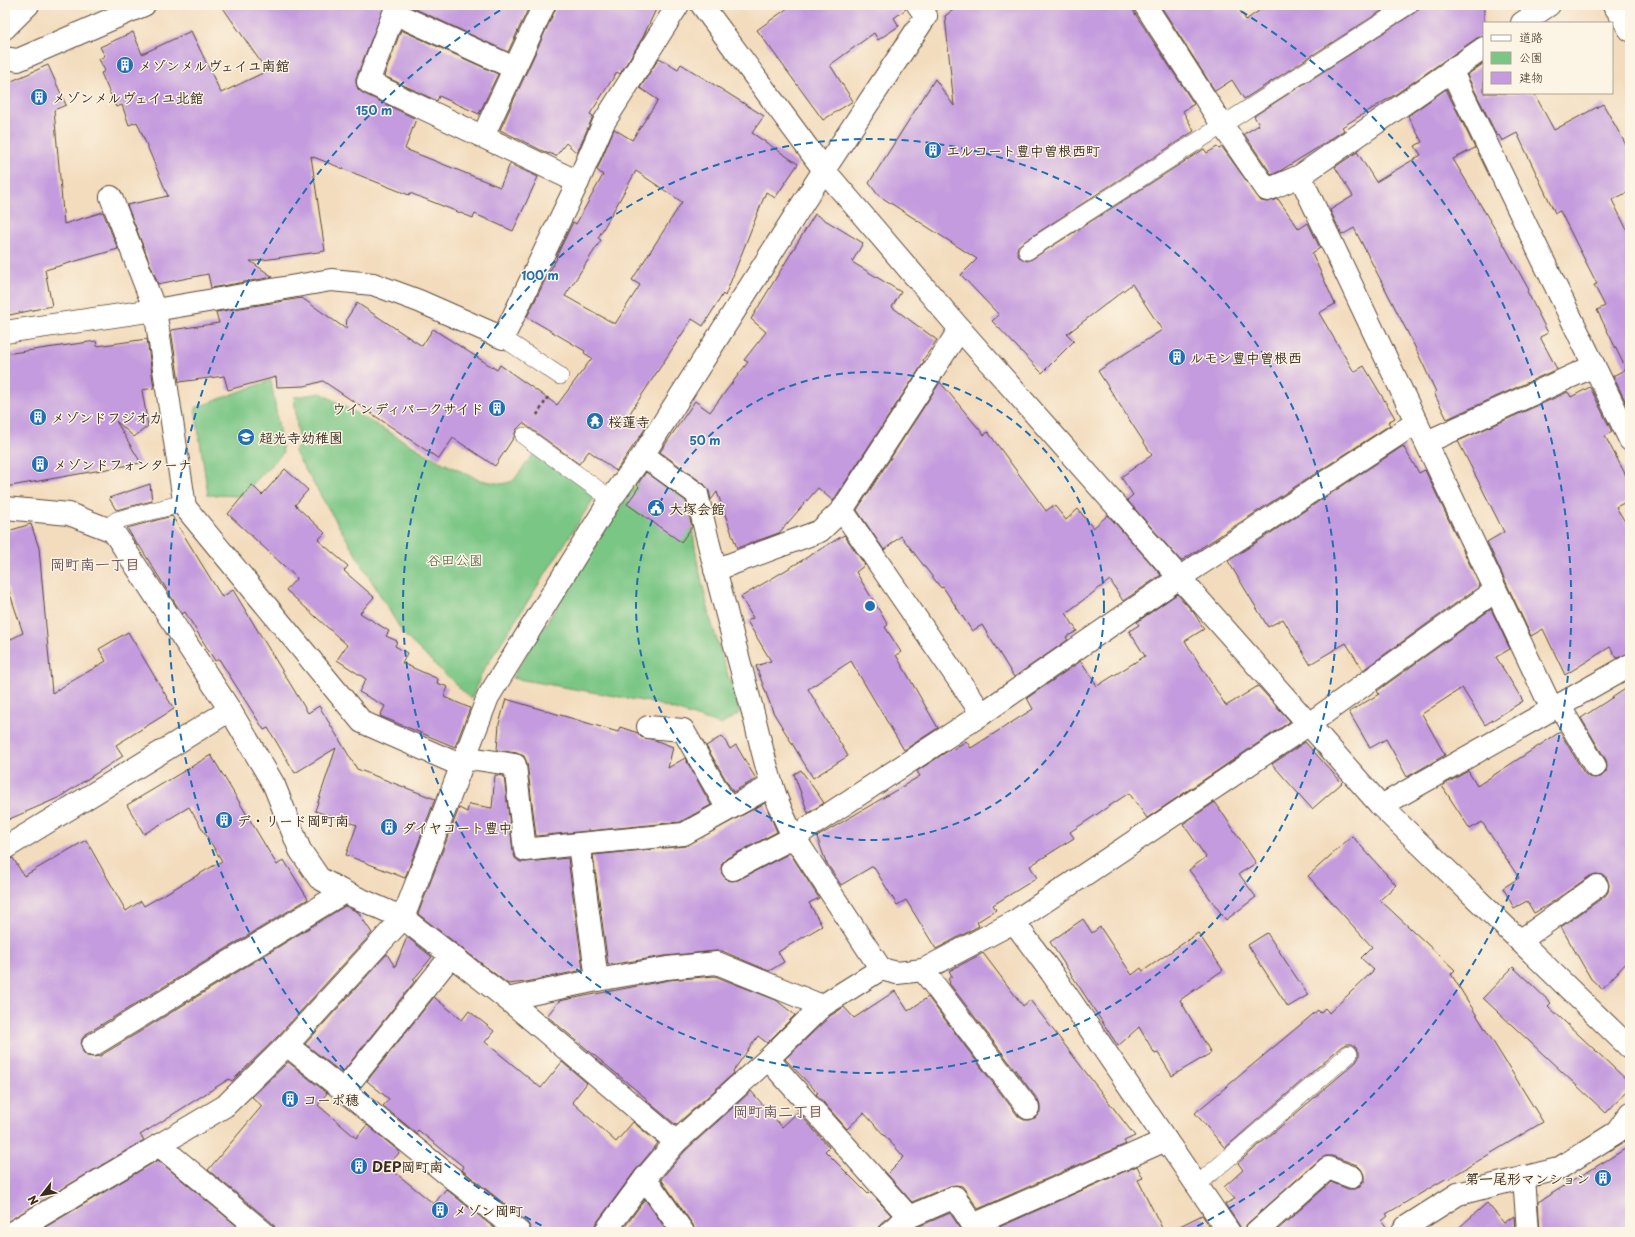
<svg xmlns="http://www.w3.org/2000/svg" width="1635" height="1237" font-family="'Playpen Sans','Klee One',sans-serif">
	<rect width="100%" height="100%" fill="#fcf5e5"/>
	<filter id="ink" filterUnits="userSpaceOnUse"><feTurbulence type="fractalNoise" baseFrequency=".025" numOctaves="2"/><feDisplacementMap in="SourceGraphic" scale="8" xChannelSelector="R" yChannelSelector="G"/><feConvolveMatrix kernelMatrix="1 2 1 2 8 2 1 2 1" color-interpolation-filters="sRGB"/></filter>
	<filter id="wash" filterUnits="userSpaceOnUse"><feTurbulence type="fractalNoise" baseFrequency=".012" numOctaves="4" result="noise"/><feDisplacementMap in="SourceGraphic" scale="16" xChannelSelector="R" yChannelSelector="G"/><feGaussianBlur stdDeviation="0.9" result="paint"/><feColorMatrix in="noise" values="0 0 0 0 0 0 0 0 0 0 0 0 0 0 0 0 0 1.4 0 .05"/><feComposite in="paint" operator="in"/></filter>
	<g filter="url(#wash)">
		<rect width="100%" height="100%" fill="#f3dcbd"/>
		<!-- green -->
		<g fill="#7ac685" stroke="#5a7852">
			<polygon points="271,380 283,453 241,496 208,495 195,408"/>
			<polygon points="321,393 439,461 480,480 502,484 513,481 535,452 596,495 483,671 471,699 404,635 294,451 299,446 294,397"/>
			<polygon points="648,469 688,499 697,560 711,621 740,713 721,725 654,703 512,678 616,512"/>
		</g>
		<g id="blocks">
			<!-- building -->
			<g fill="#c49bde" fill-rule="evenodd">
				<polygon points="221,5 385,5 356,78 356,83 358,89 363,93 416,119 405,149 500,187 510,164 538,177 513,231 475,214 473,218 410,193 409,195 311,156 325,251 256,261 250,261 273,277 211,288 208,274 158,284 127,205 168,196 137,122 129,125 122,105 116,107 101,73 105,71 99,59 105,56 100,47 133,32 142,54 191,31 221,93 267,71"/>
				<polygon points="407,5 530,5 508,52"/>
				<polygon points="556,5 658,5 643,37 620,74 617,72 590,114 593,116 577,153 566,143 556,156 549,153 549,154 500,130 555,10"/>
				<polygon points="792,5 906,5 906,9 894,18 899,26 878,40 874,33 830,65 853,101 823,120 757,30"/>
				<polygon points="960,5 1133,5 1134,12 1194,104 1183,111 1194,131 1022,243 1018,246 1017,251 1019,257 1027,261 1032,259 1204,149 1207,153 1217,147 1219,149 1222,147 1261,201 1267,202 1278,199 1299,229 1308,223 1320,248 1312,253 1335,304 1319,313 1354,372 1364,366 1395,418 1388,422 1390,425 1181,561 1127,500 1133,495 1121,477 1152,455 1098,371 1162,330 1132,284 1067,334 1074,341 1042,373 992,321 999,315 961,275 977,259 878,195 869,183 935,79 954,106 945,16"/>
				<polygon points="1160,5 1236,5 1246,20 1267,5 1391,5 1244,99 1232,80 1215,91"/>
				<polygon points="1419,5 1484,5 1484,36 1477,38 1396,94 1342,127 1344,130 1322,145 1280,171 1272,175 1244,134 1259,125 1254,116 1414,13 1418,10"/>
				<polygon points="401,30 498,74 479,114 439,96 437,101 384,76"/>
				<path d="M659 58 678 69 681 64 764 116 752 133 798 164 775 198 766 192 725 296 723 294 703 326 692 319 630 413 647 426 616 471 589 451 579 464 523 423 516 430 514 437 495 466 453 438 439 459 323 381 305 386 277 387 276 377 228 390 224 376 179 382 171 330 219 323 216 312 302 298 346 329 347 318 357 303 422 346 433 329 497 370 500 365 557 405 592 358 584 353 585 351 527 317 546 278 557 258 556 257 573 222 576 224 603 175 597 170 614 129 632 140 658 100 640 88ZM636 171 682 202 632 280 640 285 615 324 565 296 601 240 598 238Z"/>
				<polygon points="1484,63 1484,93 1534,93 1554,130 1603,104 1630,152 1630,191 1612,200 1630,236 1630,411 1613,376 1626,369 1597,310 1605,306 1594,285 1597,284 1560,211 1555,213 1517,133 1502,141 1499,135 1497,136 1467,75"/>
				<polygon points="48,65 66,105 54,110 64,224 103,212 118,249 45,270 52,306 5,316 5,84"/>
				<polygon points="1446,89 1475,148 1453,159 1498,234 1529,290 1527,291 1548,333 1540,337 1557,369 1447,419 1434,393 1436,392 1414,345 1354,228 1342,235 1330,210 1353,196 1335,167 1357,152 1376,182 1421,155 1415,146 1422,142 1408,116"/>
				<polygon points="815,214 863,243 852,262 901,292 892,307 937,340 923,360 924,362 833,501 818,488 779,533 737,548 717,492 711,500 709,491 704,484 660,452 695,401 710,412 748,362 744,360 766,332 751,319"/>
				<polygon points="147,339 154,388 142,390 148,426 134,437 116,421 141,463 5,487 5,354 96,341 97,346"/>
				<polygon points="940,382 984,435 988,432 1046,511 1054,505 1066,520 1078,509 1093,528 1108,515 1161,575 1123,601 1110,580 1066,613 1077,631 1066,637 1068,640 1014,677 982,625 972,631 943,587 941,588 901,536 884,550 857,510"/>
				<polygon points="1590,387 1612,432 1605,436 1630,483 1630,500 1616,507 1630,530 1630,653 1617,658 1610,647 1565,675 1543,629 1531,636 1487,542 1504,532 1458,441 1568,392 1571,397"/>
				<polygon points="1403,446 1419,473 1425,470 1480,586 1363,670 1346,643 1310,664 1283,619 1268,627 1228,561"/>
				<polygon points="285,469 308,490 295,505 325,533 318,540 348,566 344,571 374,597 360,613 389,631 386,636 397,641 395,646 407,653 402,663 438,679 437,683 448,687 444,697 470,708 455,747 380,716 385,706 359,692 366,679 337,660 347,645 286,590 297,578 228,514 252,485 262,495"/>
				<polygon points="646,472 686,501 692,527 681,542 627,504 639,487 637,485"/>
				<polygon points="150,484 152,501 116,510 109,498"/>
				<polygon points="172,516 222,597 233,590 308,713 319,706 357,769 435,799 405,878 346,855 357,825 315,811 336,748 295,773 268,728 264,730 219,659 215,661 185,612 182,614 139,545 138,546 127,528"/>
				<polygon points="31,524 39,548 52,693 106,661 99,649 128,632 174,709 116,745 123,756 58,798 5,821 5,642 23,633 5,579 5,532"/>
				<polygon points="844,535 865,565 856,572 888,625 885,627 901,652 896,655 938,728 904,750 851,661 808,689 848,756 813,778 773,712 756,666 771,661 747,621 753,618 741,597"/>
				<polygon points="1177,594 1194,613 1204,629 1185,641 1226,706 1258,686 1290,721 1288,723 1147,818 1129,793 1070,832 1074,838 1030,866 1037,878 993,905 996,910 977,922 979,926 936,949 906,900 897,905 873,866 841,885 826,862 817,837 920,776 917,771 951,749 952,750 966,741 971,748 1033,709 1027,698 1081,661 1097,686 1145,656 1129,631 1139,625 1137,622"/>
				<polygon points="1491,609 1510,649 1496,657 1523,701 1485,725 1462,688 1422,714 1445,755 1407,777 1386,739 1370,748 1349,712 1379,694 1377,691"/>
				<polygon points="1630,686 1630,959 1602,989 1591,979 1561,927 1605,896 1608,892 1609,885 1607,878 1603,875 1596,874 1590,876 1548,905 1534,913 1527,901 1514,908 1503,888 1519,878 1482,822 1470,829 1442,786 1468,771 1477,786 1560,732 1584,773 1589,777 1595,778 1601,777 1606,772 1607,766 1606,760 1581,718"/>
				<polygon points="506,699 618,732 620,727 638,733 641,737 655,740 673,747 668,768 685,758 711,805 680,822 536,836 527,763 524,756 517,753 497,750 499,724"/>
				<polygon points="722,736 730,749 736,745 756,779 733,792 706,746"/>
				<polygon points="1305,742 1342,783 1312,809 1272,764"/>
				<polygon points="211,755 277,865 284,860 308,899 86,1034 82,1039 81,1045 83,1052 87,1056 93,1057 100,1056 345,906 358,912 372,933 278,1036 232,1081 229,1079 140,1135 144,1140 5,1223 5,860 13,858 24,876 86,840 126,911 141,901 144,906 222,861 189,807 144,834 127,805"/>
				<polygon points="801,770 824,803 808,813 794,774"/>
				<polygon points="495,775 504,776 513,851 515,858 520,862 526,862 568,858 583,970 526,982 508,984 418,914 459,808 467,812 469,804 492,808"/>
				<polygon points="1215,802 1256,863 1239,874 1256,897 1226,920 1189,870 1206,857 1183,824"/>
				<polygon points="765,803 777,832 727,858 722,863 721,868 722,874 727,880 732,881 738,880 790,853 819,898 809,903 822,926 778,952 784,962 769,971 722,951 716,951 665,956 608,965 593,855 685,846"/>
				<polygon points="1352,836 1396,885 1380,900 1455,970 1451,974 1543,1122 1448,1179 1447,1178 1386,1214 1388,1216 1382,1221 1390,1232 1275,1232 1331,1182 1348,1189 1354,1189 1360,1187 1364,1182 1364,1175 1361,1169 1357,1165 1332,1156 1326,1156 1320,1159 1248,1223 1244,1228 1244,1232 1241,1232 1239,1225 1225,1204 1235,1199 1224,1187 1243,1170 1238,1163 1356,1062 1359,1057 1359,1052 1356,1047 1352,1044 1347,1044 1342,1046 1225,1148 1195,1113 1318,1010 1320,1013 1325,1008 1329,1013 1374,970 1361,958 1372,947 1308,876"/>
				<polygon points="1083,919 1092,933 1100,927 1132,975 1141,968 1143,971 1198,933 1223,970 1180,1000 1211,1053 1172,1076 1158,1053 1155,1054 1139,1027 1118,1046 1050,942"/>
				<polygon points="1267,933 1308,995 1288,1007 1248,945"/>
				<polygon points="407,937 432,957 413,980 414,982 342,1073 305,1044 387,954 395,967"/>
				<polygon points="983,953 1023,1006 1030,1000 1135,1136 1124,1141 1126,1144 978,1209 965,1190 962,1186 956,1185 950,1186 912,1202 887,1174 904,1157 864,1113 847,1129 816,1094 818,1093 785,1059 830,1016 844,1007 854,1018 895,991 908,1011 928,997 1018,1116 1024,1120 1029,1120 1035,1118 1040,1112 1040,1106 1038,1100 949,983 950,982 948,979 952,976 949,971"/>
				<polygon points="1513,967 1551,1003 1548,1006 1630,1083 1630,1088 1606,1113 1483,998"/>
				<polygon points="715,976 776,1000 795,1015 767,1043 758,1036 733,1071 734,1073 676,1125 647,1101 648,1100 547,1016 559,1001 669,980"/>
				<polygon points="434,997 462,1020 469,1011 494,1031 485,1042 541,1088 562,1062 587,1083 572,1102 616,1142 633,1122 658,1143 635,1171 595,1225 593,1232 531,1232 530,1227 527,1222 462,1170 464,1167 418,1130 416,1133 383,1106 389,1099 367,1081"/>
				<polygon points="288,1062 327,1093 318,1105 356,1138 367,1125 400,1152 387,1166 434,1204 446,1189 499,1232 275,1232 275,1227 271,1222 208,1170 262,1106 252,1097"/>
				<polygon points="751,1091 782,1127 798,1112 829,1147 825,1151 868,1194 870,1192 891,1215 882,1222 879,1227 878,1232 695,1232 693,1225 661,1179 685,1151"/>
				<polygon points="1630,1146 1630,1232 1540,1232 1538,1202"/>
				<polygon points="158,1160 244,1232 37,1232"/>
				<polygon points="1137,1166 1143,1178 1138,1180 1164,1232 988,1232"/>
				<polygon points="645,1199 668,1232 621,1232"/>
				<polygon points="1487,1203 1504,1223 1514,1216 1515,1232 1454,1232"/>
				<polygon points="950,1213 963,1232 910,1232 915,1228"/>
				<polygon points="1202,1215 1214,1232 1168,1232"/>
			</g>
		</g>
	</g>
	<g filter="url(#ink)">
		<use href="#blocks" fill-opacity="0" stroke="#574536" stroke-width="1"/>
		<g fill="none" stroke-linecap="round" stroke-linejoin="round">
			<defs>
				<g id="service">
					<polyline points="1027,251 1409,5"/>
					<polyline points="503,338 560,376"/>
					<polyline points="524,436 611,499"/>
					<polyline points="107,528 117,520 184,503"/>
					<polyline points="1197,1185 1349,1054"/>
				</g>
				<g id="minor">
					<polyline points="702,5 824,170 960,329 1381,806 1630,1048"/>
					<polyline points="1145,5 1223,126 1267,190 1300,176 1484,48"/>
					<polyline points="1614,5 1630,30"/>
					<polyline points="1522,23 1549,5"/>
					<polyline points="5,28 28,5"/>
					<polyline points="5,58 18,60 144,5"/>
					<polyline points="514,68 394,13 368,82 578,182"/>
					<polyline points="1451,70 1630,440"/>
					<polyline points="483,136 544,5"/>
					<polyline points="1300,176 1552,709"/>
					<polyline points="111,197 155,310 185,507 362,722 453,762 476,759 515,765 525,850 579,844 597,980"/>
					<polyline points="5,332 155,310 331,280 373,284 419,301 503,338 578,182 604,122 678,5"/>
					<polyline points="1427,442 1594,366"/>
					<polyline points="5,508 69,514 113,531 230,710 274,785 300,850 319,878 344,892 403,918 507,999 676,1142"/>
					<polyline points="842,510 982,714"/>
					<polyline points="715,570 820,531 842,510 960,329"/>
					<polyline points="1559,705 1595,766"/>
					<polyline points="648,727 683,730 728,809"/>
					<polyline points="1381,806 1630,665"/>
					<polyline points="579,844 684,834 772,785"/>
					<polyline points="5,848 230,710"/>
					<polyline points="733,869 794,837 982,714 1179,578 1417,422"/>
					<polyline points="1520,941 1597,886"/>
					<polyline points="881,969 897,973 923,970 1014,922"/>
					<polyline points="923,970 1028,1108"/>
					<polyline points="507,999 597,980 667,968 717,963 822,1006"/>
					<polyline points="93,1045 344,892"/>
					<polyline points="287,1045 519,1232"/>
					<polyline points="768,1059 909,1217 890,1232"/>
					<polyline points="343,1091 451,956"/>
					<polyline points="159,1145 263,1232"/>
					<polyline points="1524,1177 1528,1232"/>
					<polyline points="645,1178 683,1232"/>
					<polyline points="909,1217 955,1197 973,1225 1166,1140"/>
					<polyline points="13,1232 225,1106 287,1045 403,918 488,697 611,499 643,455 824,170 926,16 918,5"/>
					<path d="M605 1232 645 1178 676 1142 768 1059 822 1006 881 969 794 837C771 797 763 750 751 705 732 635 713 565 697 494L643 455"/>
					<polyline points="1229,1232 1051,972 1014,922 1309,724 1495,591"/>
					<polyline points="1256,1232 1328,1168 1352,1177"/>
					<polyline points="1402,1232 1406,1227 1458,1194 1558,1169 1617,1132 1630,1113"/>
				</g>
			</defs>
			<!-- service casing -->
			<use href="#service" stroke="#574536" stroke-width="18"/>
			<!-- minor casing -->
			<use href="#minor" stroke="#574536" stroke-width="24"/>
			<!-- path -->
			<polyline stroke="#574536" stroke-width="2.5" stroke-dasharray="3 3" stroke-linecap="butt" points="537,415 548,397"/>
			<!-- service -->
			<use href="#service" stroke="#fff" stroke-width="17"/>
			<!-- minor -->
			<use href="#minor" stroke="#fff" stroke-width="22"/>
		</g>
	</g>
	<!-- distance rings -->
	<g fill="none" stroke="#1f6fb2" stroke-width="2" stroke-dasharray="7 5">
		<circle cx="870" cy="606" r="234"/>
		<circle cx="870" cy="606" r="467"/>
		<path d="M552 1231A701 701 0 0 1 509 5M1231 5A701 701 0 0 1 1188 1231"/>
	</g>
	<!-- icons -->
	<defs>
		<symbol id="building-disc" viewBox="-11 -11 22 22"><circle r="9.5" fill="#1f6fb2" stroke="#fcf5e5"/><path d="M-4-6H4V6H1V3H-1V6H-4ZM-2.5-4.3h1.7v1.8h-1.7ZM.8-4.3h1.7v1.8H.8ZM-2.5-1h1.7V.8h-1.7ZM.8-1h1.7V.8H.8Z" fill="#fff"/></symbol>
		<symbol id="temple-disc" viewBox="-11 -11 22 22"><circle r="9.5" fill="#1f6fb2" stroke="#fcf5e5"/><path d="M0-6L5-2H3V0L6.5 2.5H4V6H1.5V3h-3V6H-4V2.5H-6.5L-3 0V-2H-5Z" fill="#fff"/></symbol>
		<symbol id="school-disc" viewBox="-11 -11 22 22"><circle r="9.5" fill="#1f6fb2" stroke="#fcf5e5"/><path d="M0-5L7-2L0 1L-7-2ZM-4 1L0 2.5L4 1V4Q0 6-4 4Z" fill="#fff"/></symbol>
		<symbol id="civic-disc" viewBox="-11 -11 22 22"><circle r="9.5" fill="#1f6fb2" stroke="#fcf5e5"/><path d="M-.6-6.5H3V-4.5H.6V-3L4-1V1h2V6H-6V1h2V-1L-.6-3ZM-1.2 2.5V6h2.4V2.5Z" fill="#fff"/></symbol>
	</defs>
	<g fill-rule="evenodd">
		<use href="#building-disc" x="115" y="55" width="20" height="20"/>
		<use href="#building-disc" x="29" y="87" width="20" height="20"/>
		<use href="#building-disc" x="923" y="140" width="20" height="20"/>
		<use href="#building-disc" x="1167" y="347" width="20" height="20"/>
		<use href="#building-disc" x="487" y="398" width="20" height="20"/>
		<use href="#building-disc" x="28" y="407" width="20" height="20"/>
		<use href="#temple-disc" x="585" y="411" width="20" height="20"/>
		<use href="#school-disc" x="236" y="427" width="20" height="20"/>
		<use href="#building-disc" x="30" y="454" width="20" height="20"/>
		<use href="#civic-disc" x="646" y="498" width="20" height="20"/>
		<use href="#building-disc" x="214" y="810" width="20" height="20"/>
		<use href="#building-disc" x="379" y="817" width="20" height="20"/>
		<use href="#building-disc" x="280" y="1089" width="20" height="20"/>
		<use href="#building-disc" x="349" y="1156" width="20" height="20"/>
		<use href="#building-disc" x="1593" y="1168" width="20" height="20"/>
		<use href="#building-disc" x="430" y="1200" width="20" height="20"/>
	</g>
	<g text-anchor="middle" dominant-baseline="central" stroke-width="3" stroke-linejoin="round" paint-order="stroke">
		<!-- poi labels -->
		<g font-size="14" font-weight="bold" fill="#3b2a1e" stroke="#fcf5e5" text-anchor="start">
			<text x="138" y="65">メゾンメルヴェイユ南館</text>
			<text x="52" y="97">メゾンメルヴェイユ北館</text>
			<text x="946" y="150">エルコート豊中曽根西町</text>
			<text x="1190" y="357">ルモン豊中曽根西</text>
			<text x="484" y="408" text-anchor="end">ウインディパークサイド</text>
			<text x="51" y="417">メゾンドフジオカ</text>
			<text x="608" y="421">桜蓮寺</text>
			<text x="259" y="437">超光寺幼稚園</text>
			<text x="53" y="464">メゾンドフォンターナ</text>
			<text x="669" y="508">大塚会館</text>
			<text x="237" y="820">デ・リード岡町南</text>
			<text x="402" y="827">ダイヤコート豊中</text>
			<text x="303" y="1099">コーポ穂</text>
			<text x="372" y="1166">DEP岡町南</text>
			<text x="1590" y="1178" text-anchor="end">第一尾形マンション</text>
			<text x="453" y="1210">メゾン岡町</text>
		</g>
		<!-- park labels -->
		<g font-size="14" fill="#4e593d" stroke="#fcf5e5">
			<text x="455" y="559">谷田公園</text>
		</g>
		<!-- neighbourhood labels -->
		<g font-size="15" font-weight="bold" fill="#6b5261" stroke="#fcf5e5">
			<text x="95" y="563">岡町南一丁目</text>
			<text x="778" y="1110">岡町南二丁目</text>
		</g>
	</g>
	<circle cx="870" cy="606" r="6" fill="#1f6fb2" stroke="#fcf5e5" stroke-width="2"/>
	<g font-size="12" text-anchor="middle" font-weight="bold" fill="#1f6fb2" stroke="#fcf5e5" stroke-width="3" stroke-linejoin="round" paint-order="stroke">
		<text x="374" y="115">150 m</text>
		<text x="540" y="280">100 m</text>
		<text x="705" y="445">50 m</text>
	</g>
	<!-- margin -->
	<rect width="1635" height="1237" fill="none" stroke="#fcf5e5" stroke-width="20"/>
	<!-- legend -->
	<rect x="1483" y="22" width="130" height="72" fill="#fcf5e5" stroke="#afa495"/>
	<rect x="1491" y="35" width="20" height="6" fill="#ffffff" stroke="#afa495"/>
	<text x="1519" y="42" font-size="12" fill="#3b2a1e">道路</text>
	<rect x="1491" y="52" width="20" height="12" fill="#7ac685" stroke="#afa495"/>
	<text x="1519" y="62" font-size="12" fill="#3b2a1e">公園</text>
	<rect x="1491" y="72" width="20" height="12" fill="#c49bde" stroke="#afa495"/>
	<text x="1519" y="82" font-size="12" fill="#3b2a1e">建物</text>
	<!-- north arrow -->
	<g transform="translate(42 1195) rotate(239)" stroke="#fcf5e5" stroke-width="3" paint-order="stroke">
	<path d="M0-3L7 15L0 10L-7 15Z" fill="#3b2a1e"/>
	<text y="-6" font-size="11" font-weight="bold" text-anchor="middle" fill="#3b2a1e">N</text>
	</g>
</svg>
